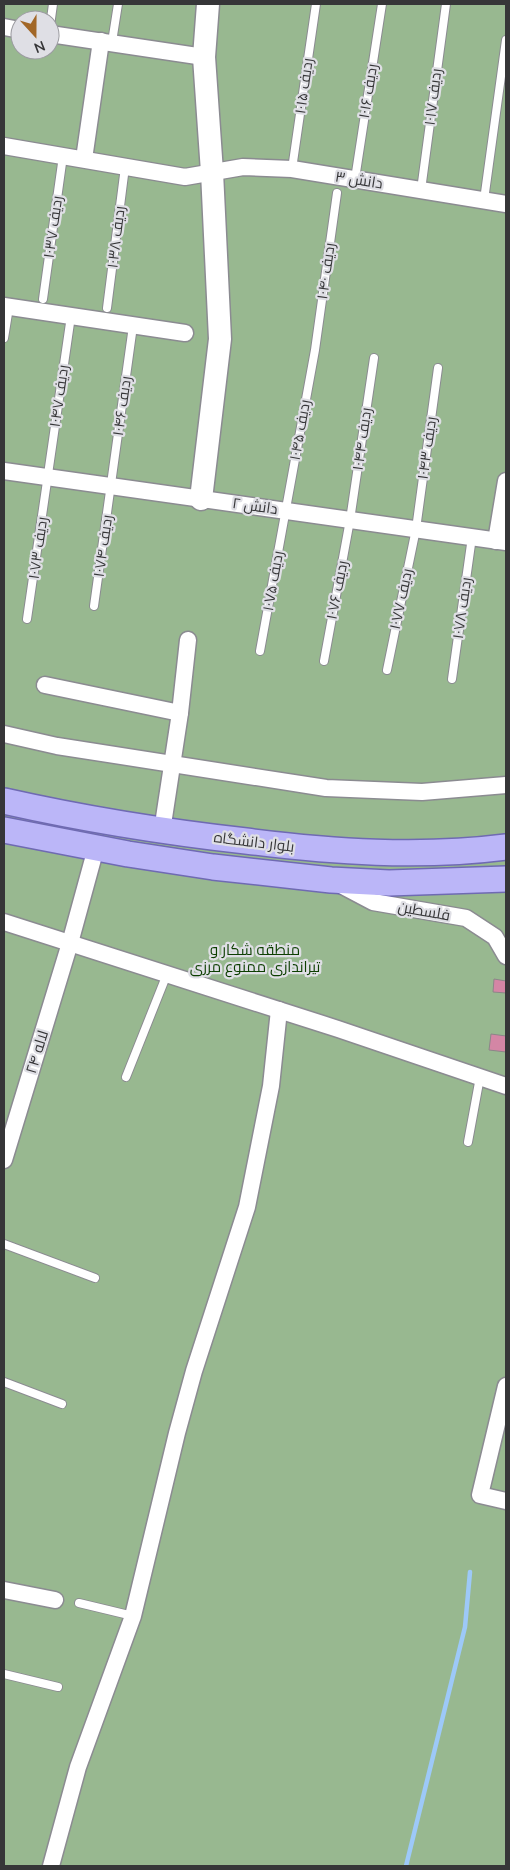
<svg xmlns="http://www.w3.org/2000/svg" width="510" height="1870" font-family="'Nunito Sans',Cairo,sans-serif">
	<rect width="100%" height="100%" fill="#dfdfe5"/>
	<!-- green -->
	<path fill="#98b890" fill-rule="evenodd" d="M4 4H506V1866H4ZM20 20H50V50H20Z"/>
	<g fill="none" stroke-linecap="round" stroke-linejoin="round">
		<!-- stream -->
		<polyline stroke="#9dc9f8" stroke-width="4.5" points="406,1866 465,1627 470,1572"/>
	</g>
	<!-- building -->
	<g fill="#d486a5" stroke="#8c8688">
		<polygon points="494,979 506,981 506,993 493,992"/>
		<polygon points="491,1034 506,1036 506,1052 489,1050"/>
	</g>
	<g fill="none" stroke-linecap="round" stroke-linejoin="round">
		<defs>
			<g id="lane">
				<polyline points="50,26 53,4"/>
				<polyline points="112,42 118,4"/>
				<polyline points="292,169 316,4"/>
				<polyline points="355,179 382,4"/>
				<polyline points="421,190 446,4"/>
				<polyline points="484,200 506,40"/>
				<polyline points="43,299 63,156"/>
				<polyline points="107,308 125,167"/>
				<polyline points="4,338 9,307"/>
				<polyline points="94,606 133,326"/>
				<polyline points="27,619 71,316"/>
				<polyline points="260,651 315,350 337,193"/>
				<polyline points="324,661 350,520 374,358"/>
				<polyline points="387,670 416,529 438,368"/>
				<polyline points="452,679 472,537"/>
				<polyline points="126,1077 167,974"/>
				<polyline points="468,1142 480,1077"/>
				<polyline points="4,1244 95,1278"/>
				<polyline points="4,1382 62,1404"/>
				<polyline points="79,1603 133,1616"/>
				<polyline points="4,1674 58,1687"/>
			</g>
			<g id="street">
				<polyline points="4,27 20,30"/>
				<polyline points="50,34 204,57"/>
				<polyline points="4,146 185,177 243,167 292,169 506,204"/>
				<polyline points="84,159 101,41"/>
				<polyline points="4,306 185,333"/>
				<polyline points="4,471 506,542"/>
				<polyline points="496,541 506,481"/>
				<polyline points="45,685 180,713"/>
				<polyline points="4,734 57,746 326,788 422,792 506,785"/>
				<polyline points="162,831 180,713 188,640"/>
				<polyline points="337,883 373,902 466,918 495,937 506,956"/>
				<polyline points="4,922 338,1029 506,1086"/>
				<polyline points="4,1160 70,943 96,848"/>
				<polyline points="506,1386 480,1495 506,1501"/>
				<polyline points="4,1590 55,1600"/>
				<polyline points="51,1866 78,1767 133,1616 177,1433 194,1371 247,1207 271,1086 279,1010"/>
			</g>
			<polyline id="secondary" points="201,499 220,339 212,172 204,57 208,4"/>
			<g id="primary">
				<path d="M4 801C84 819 165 832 246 841 333 852 419 858 506 847"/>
				<polyline points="4,830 128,854 213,867 331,880 389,883 506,879"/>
			</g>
		</defs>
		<!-- lane casing -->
		<use href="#lane" stroke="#8b8b91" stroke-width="10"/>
		<!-- street casing -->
		<use href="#street" stroke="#8b8b91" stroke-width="19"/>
		<!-- secondary casing -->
		<use href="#secondary" stroke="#8b8b91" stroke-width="25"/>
		<!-- primary casing -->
		<use href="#primary" stroke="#6f6ab2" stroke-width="28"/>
		<!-- lane -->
		<use href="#lane" stroke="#fff" stroke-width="8"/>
		<!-- street -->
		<use href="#street" stroke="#fff" stroke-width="16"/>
		<!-- secondary -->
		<use href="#secondary" stroke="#fff" stroke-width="22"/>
		<!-- primary -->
		<use href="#primary" stroke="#bbb6f8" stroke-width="25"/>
	</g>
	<g text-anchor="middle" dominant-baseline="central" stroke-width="4.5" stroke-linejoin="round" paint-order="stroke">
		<!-- street labels -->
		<g font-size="15" fill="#363638" stroke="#dfdfe5">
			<text transform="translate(304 86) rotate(-82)">ردیف ۱۰۱۵</text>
			<text transform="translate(368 91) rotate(-81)">ردیف ۱۰۱۶</text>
			<text transform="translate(433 97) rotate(-83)">ردیف ۱۰۱۷</text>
			<text transform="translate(359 180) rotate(9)">دانش ۳</text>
			<text transform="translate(53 227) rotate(-82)">ردیف ۱۰۳۷</text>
			<text transform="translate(116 237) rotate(-83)">ردیف ۱۰۳۸</text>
			<text transform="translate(326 271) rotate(-82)">ردیف ۱۰۴۰</text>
			<text transform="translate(59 396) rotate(-82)">ردیف ۱۰۴۷</text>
			<text transform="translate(122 406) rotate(-82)">ردیف ۱۰۴۶</text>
			<text transform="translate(300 430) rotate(-80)">ردیف ۱۰۴۵</text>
			<text transform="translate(362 439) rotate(-82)">ردیف ۱۰۴۴</text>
			<text transform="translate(427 448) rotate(-82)">ردیف ۱۰۴۳</text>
			<text transform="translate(255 506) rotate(8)">دانش ۲</text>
			<text transform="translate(103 546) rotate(-82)">ردیف ۱۰۷۴</text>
			<text transform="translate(38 548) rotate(-82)">ردیف ۱۰۷۳</text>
			<text transform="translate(273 581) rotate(-80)">ردیف ۱۰۷۵</text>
			<text transform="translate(337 590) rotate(-79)">ردیف ۱۰۷۶</text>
			<text transform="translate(401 599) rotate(-78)">ردیف ۱۰۷۷</text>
			<text transform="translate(462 608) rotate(-82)">ردیف ۱۰۷۸</text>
			<text transform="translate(254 842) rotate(7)">بلوار دانشگاه</text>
			<text transform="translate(424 911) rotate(10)">فلسطین</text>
			<text transform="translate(37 1052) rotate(-73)">لاله ۲۴</text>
		</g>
		<!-- park labels -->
		<g font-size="15" fill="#0c3f00" stroke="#dfdfe5">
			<text x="255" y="950">منطقه شکار و<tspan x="255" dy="17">تیراندازی ممنوع مرزی</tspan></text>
		</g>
	</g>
	<!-- border -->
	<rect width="510" height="1870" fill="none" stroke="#363638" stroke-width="10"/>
	<!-- north arrow -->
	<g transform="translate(35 35) rotate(159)"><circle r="24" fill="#dfdfe5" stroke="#9b9ba0"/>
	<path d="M0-4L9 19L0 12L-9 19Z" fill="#a26727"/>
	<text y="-8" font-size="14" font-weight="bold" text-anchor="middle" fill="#363638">N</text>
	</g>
</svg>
